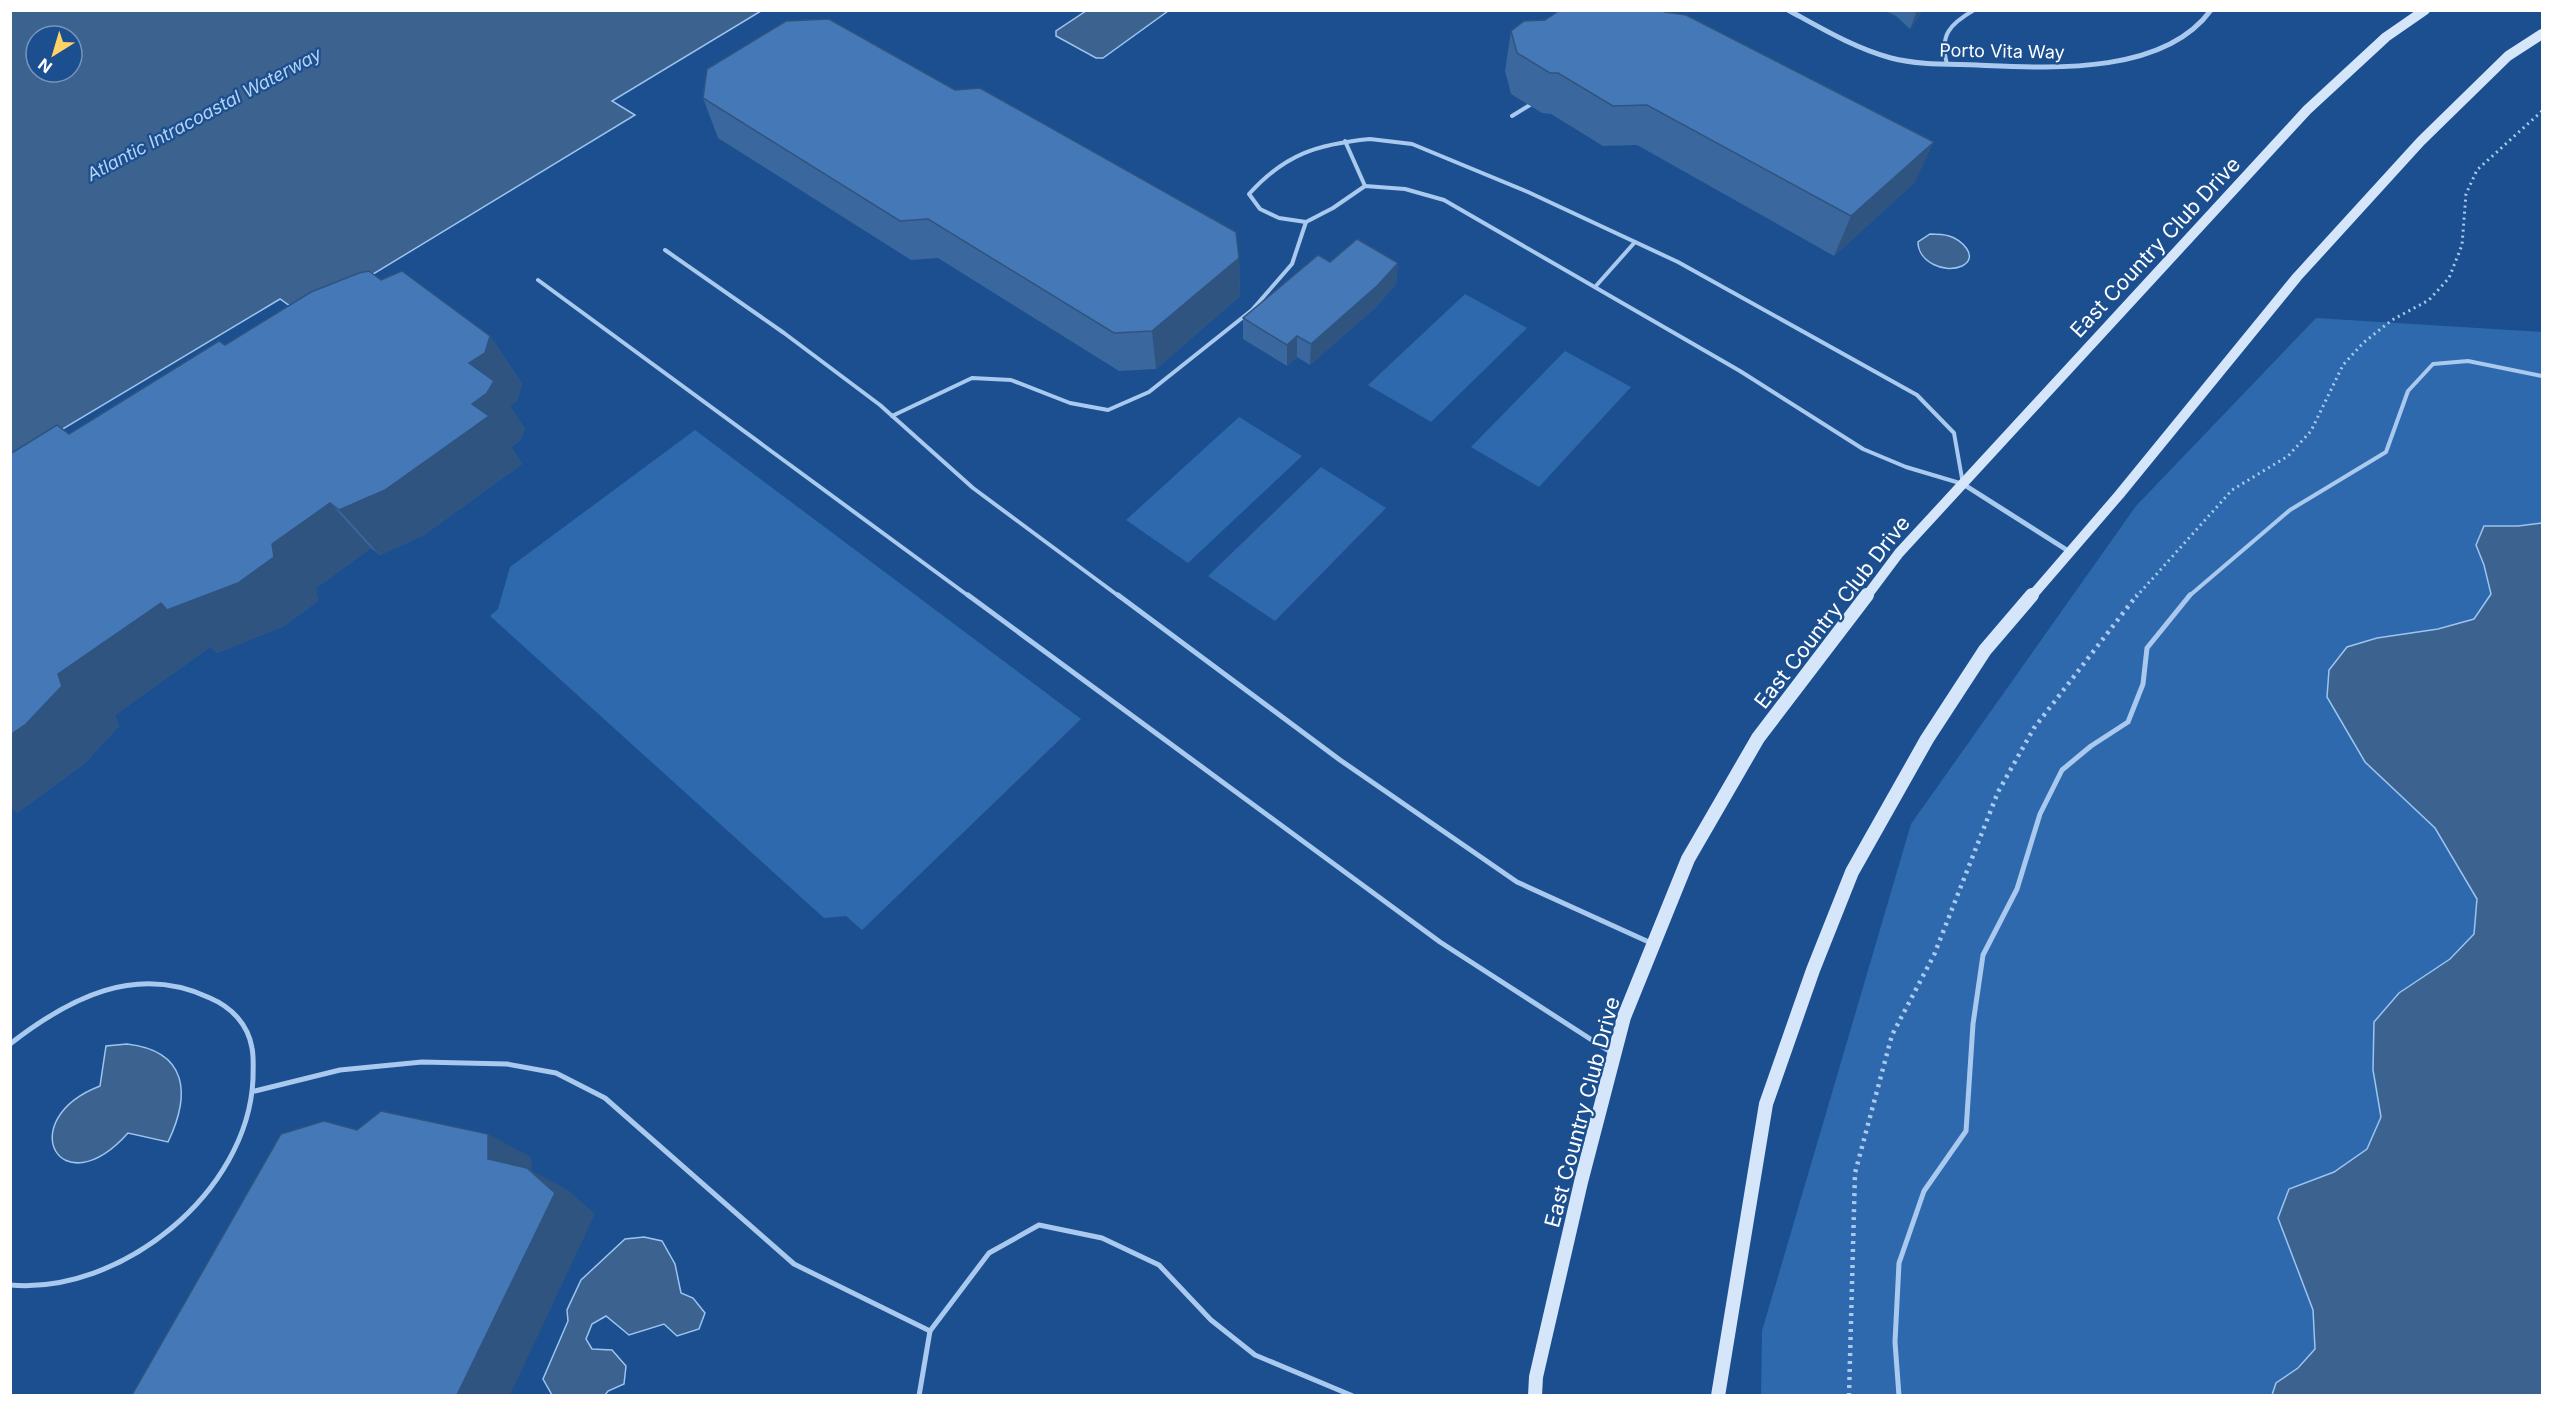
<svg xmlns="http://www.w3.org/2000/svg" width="2553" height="1406" font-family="Inter,sans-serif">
	<rect width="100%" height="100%" fill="#1b4f8f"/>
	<!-- green -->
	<g fill="#2e69ad">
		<polygon points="1465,294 1527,328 1431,422 1368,385"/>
		<polygon points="2316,318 2542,332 2542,1395 1761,1396 1762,1331 1911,824 2136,506"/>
		<polygon points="1565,351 1631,387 1539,487 1471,447"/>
		<polygon points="1239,417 1302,456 1188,563 1126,520"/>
		<polygon points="695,430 1081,719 862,930 846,916 824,918 490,616 498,609 510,567"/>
		<polygon points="1321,467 1386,508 1275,621 1208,576"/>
	</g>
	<!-- water -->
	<g fill="#3c6290" stroke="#9cc4f0" stroke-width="1.5" fill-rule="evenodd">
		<path d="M10 11H761L612 101 635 115 304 316 280 299 11 460ZM36 36H72V72H36Z"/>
		<polygon points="1167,11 1168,11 1103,58 1096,58 1056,36 1056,31 1086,11"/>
		<path d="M1930 234C1937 234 1943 234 1949 236 1961 239 1980 257 1962 266 1945 274 1918 262 1918 242Z"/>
		<polygon points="2542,523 2542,1395 2272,1395 2276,1383 2298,1368 2315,1349 2313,1310 2278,1218 2289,1189 2334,1172 2367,1149 2381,1117 2373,1070 2374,1022 2399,993 2450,959 2474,934 2477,899 2435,828 2365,762 2327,697 2329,670 2347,647 2377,638 2438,629 2474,619 2491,594 2484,565 2476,545 2484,526 2518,526"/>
		<path d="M127 1044C188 1051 191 1094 168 1142L128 1133C60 1209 12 1120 100 1086L106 1046Z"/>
		<polygon points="644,1237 662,1241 675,1264 681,1293 693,1298 705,1313 699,1329 677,1336 664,1324 629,1335 606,1316 592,1324 586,1339 592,1349 612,1350 626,1366 624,1384 608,1391 605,1395 552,1395 543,1379 568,1321 567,1310 581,1280 625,1239"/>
	</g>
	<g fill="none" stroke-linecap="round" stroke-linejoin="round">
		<!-- path-far1 -->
		<polyline stroke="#a9c9ee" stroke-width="3" stroke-dasharray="2 4" stroke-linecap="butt" points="2136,597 2232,490 2288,456 2311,431 2343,365 2363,343 2392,320 2429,300 2449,278 2462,245 2466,194 2477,170 2542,111"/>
		<!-- path -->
		<polyline stroke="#a9c9ee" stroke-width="4.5" stroke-dasharray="3 5" stroke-linecap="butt" points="1849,1396 1855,1173 1892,1035 1934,955 1998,792 2034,728 2137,595"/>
		<!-- lane-far1 -->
		<g stroke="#a9c9ee" stroke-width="4">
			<path d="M1947 64C1939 35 1950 24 1974 10"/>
			<polyline points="1512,116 1530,105"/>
			<path d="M1370 139 1412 144 1528 192 1678 262 1917 395 1954 433 1963 484 1906 467 1863 449 1740 371 1444 200 1405 189 1365 186 1333 208 1306 222 1279 218 1260 209 1249 194C1285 154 1318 144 1370 139Z"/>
			<polyline points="1345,141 1365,186"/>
			<polyline points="665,250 784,333 880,405 973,488 1120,597"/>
			<polyline points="538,280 970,597"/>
			<polyline points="1595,287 1635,242"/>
			<polyline points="892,416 972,378 1011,380 1070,403 1108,410 1149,392 1252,310 1292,264 1306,222"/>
			<polyline points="2188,597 2290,510 2386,452 2408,391 2433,364 2468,361 2542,376"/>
		</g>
		<!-- lane -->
		<g stroke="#a9c9ee" stroke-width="5">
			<polyline points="968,595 1440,942 1612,1053"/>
			<polyline points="1118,595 1340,760 1517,882 1651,943"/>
			<path d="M10 1044C69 998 136 963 210 998 231 1007 248 1024 252 1048 254 1058 253 1069 253 1079 248 1193 120 1295 10 1285"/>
			<polyline points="255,1091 340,1070 422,1062 507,1064 556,1073 605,1098 794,1264 930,1331"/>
			<polyline points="919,1396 930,1331 989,1253 1039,1225 1102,1238 1159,1265 1211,1320 1255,1355 1353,1396"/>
			<polyline points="1899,1396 1895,1342 1899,1263 1924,1191 1966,1131 1973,1024 1983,955 2017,889 2040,814 2062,770 2091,746 2128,722 2143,684 2147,648 2190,595"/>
		</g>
		<!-- street -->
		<g stroke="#a9c9ee" stroke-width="5">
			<path d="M1788 10C1821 28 1854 48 1891 58 1918 65 1948 64 1977 65 2048 68 2163 76 2211 10"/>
			<polyline points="1963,484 2070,552"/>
		</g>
		<!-- secondary-far1 -->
		<g stroke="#d6e6fa" stroke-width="10">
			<polyline points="1866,597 1899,553 2307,110 2386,37 2425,10"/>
			<polyline points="2031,597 2119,495 2297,277 2421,141 2508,56 2542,34"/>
		</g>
		<!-- secondary -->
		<g stroke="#d6e6fa" stroke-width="14">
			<polyline points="1535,1396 1536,1377 1581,1182 1624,1017 1688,859 1758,738 1867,595"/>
			<polyline points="1718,1396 1766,1104 1813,970 1852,872 1927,739 1985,650 2032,595"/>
		</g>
	</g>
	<!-- wall -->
	<g fill="#3a679d">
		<polygon points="1883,10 1923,10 1910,29 1896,16"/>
		<polygon points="1545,20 1915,182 1834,256 1637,145 1603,146 1551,114 1542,113 1511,94 1505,71 1511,31"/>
		<polygon points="703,98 1239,258 1240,296 1156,369 1119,371 938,258 911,260 718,138"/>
		<polygon points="1398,263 1396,284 1376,307 1310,365 1297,357 1287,366 1243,339 1243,318"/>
		<polygon points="381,280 490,336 522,384 517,401 510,406 525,429 520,440 511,447 522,464 424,535 380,555 371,548 316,588 318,601 284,626 217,653 210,647 115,715 119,726 85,763 17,813 69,434 225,345"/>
	</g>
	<!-- shaded-wall -->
	<g fill="#305480">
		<polygon points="1917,10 1923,10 1910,29"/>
		<polygon points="1934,142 1915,182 1834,256 1851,216"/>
		<polygon points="1239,258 1240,296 1156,369 1152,331"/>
		<polygon points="1398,263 1396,284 1376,307 1310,365 1311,344"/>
		<polygon points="490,336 522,384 517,401 510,406 525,429 520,440 511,447 522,464 424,535 380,555 339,510 472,404 469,363"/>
		<polygon points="1297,336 1297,357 1287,366 1287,345"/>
		<polygon points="330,503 371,548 316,588 318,601 284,626 217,653 210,647 115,715 119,726 85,763 17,813 10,809 10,735 58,674 161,603 272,544"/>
		<polygon points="488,1134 531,1157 532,1171 568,1190 595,1214 510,1395 457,1395 488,1159"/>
	</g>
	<!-- building -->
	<g fill="#4478b7" stroke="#305480" stroke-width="1.5">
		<polygon points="1560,10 1662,10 1665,12 1686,15 1934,142 1851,216 1647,105 1613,106 1558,73 1550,73 1517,53 1511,31 1524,21 1545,20"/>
		<polygon points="829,19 955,90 980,88 1236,232 1239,258 1152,331 1114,333 928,219 900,221 703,98 707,69 786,21"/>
		<polygon points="1357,239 1398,263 1378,285 1311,344 1297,336 1287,345 1243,318 1318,255 1330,262"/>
		<polygon points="369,271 381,280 402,271 490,336 485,353 469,363 494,381 487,393 472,404 489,416 385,490 339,510 330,503 272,544 274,557 238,583 167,610 161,603 58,674 62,686 26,724 10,735 10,454 57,425 69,434 219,341 225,345 311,292 359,273"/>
		<polygon points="381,1111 488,1134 488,1159 527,1168 555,1193 457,1395 132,1395 281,1134 324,1121 357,1130"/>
	</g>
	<g text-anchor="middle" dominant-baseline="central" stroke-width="4.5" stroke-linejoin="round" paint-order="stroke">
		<!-- far-street labels -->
		<g font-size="18" fill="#fff" stroke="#1b4f8f">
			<text transform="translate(2002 51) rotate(1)">Porto Vita Way</text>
		</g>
		<!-- far-water labels -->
		<g font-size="18" font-style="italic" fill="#b5d3f5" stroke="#1b4f8f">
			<text transform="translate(204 114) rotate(-28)">Atlantic Intracoastal Waterway</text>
		</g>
		<!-- street labels -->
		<g font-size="21" fill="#fff" stroke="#1b4f8f">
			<text transform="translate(2155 247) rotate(-47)">East Country Club Drive</text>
			<text transform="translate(1832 612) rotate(-52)">East Country Club Drive</text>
			<text transform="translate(1582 1112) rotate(-75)">East Country Club Drive</text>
		</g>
	</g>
	<!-- border -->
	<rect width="2553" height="1406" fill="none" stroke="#ffffff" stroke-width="24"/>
	<!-- north arrow -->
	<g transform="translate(54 54) rotate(217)"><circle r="28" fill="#1b4f8f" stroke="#7695bc" stroke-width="1.5"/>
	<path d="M0-4.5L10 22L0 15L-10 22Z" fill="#ffd166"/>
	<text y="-9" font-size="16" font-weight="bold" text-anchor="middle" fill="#ffffff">N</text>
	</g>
</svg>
